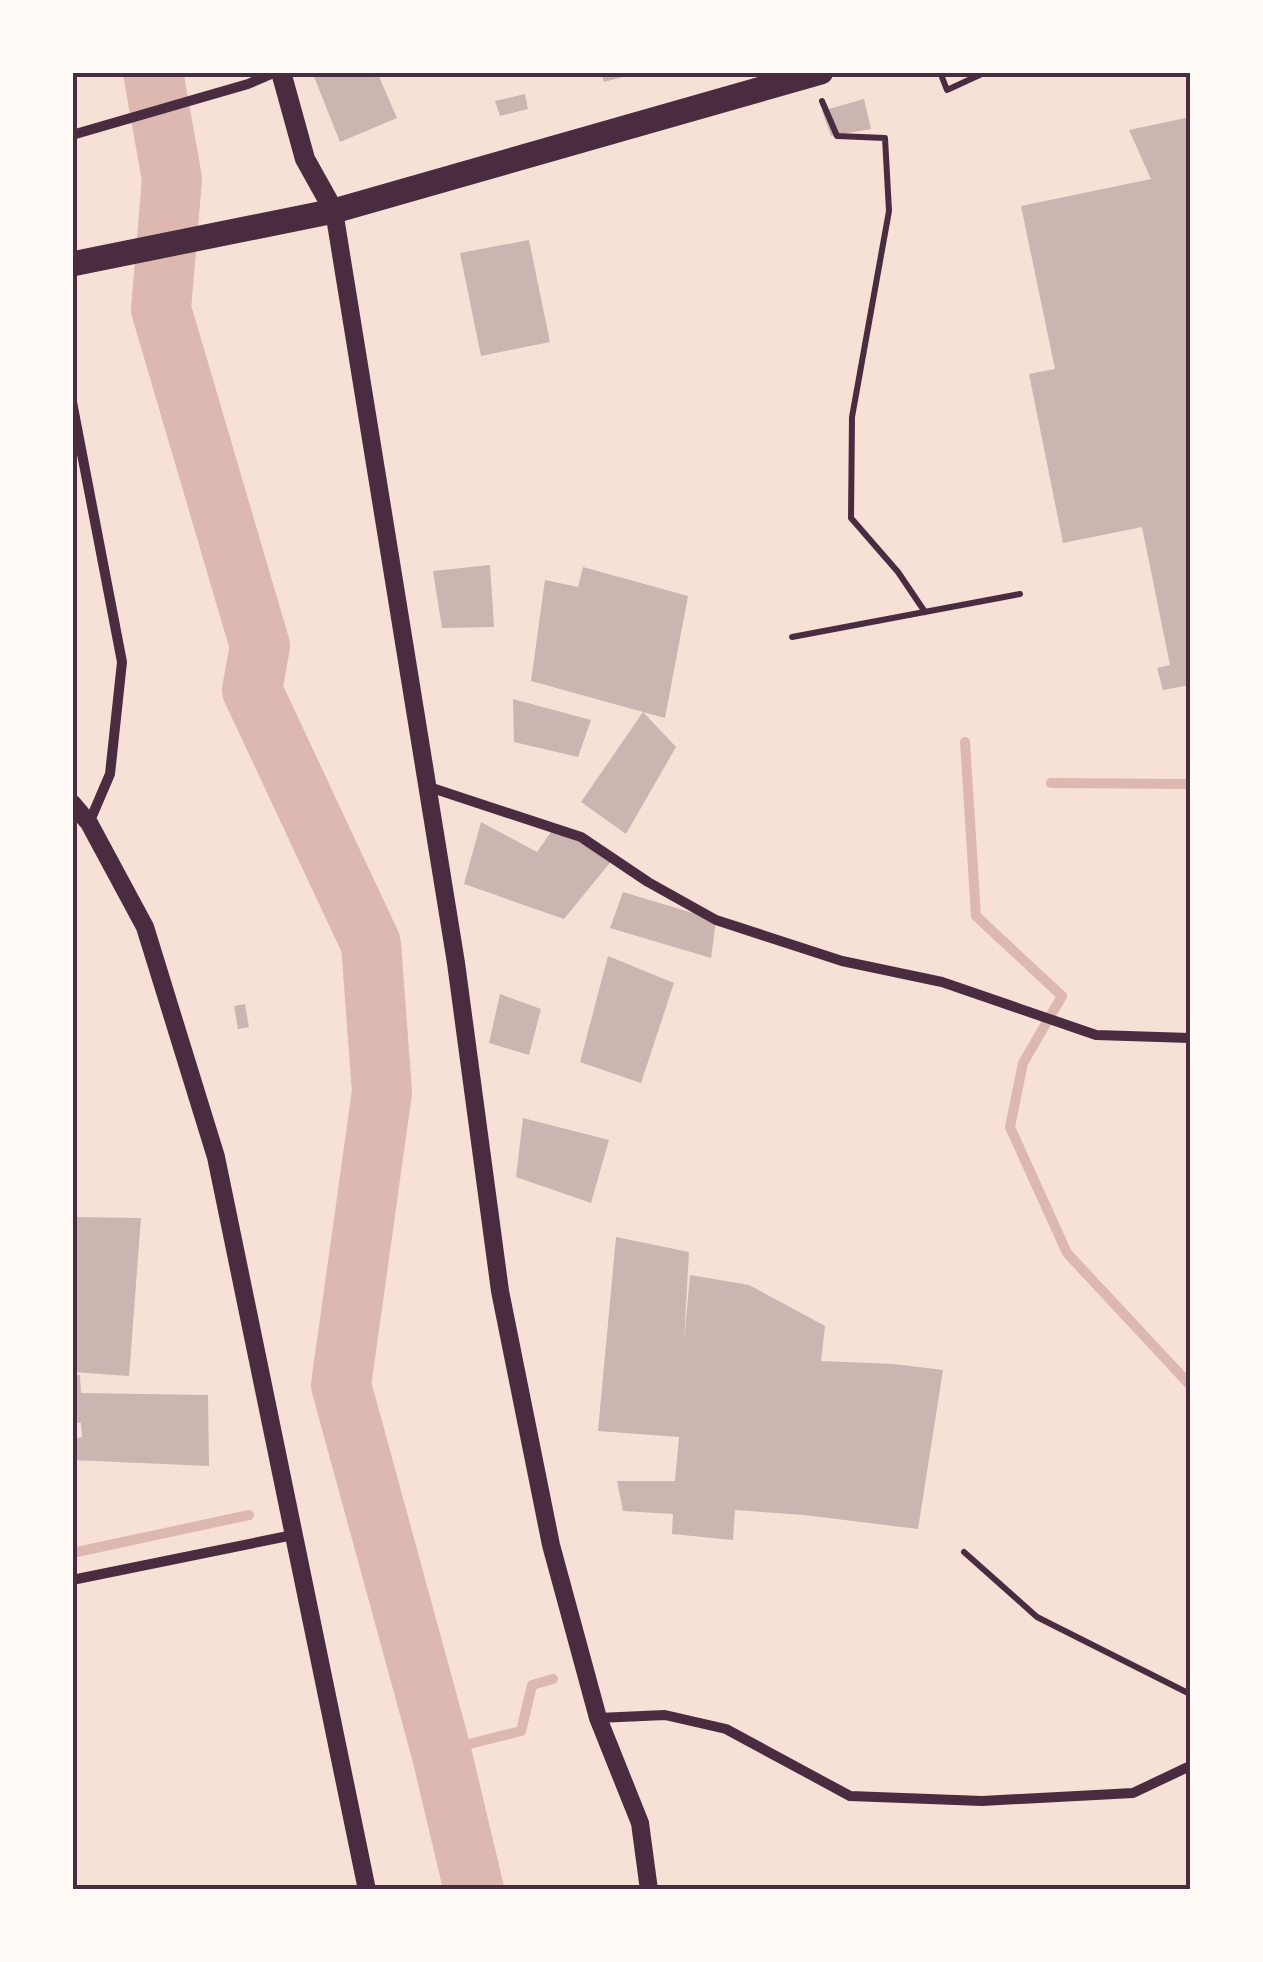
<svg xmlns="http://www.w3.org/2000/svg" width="1263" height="1962" font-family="'Work Sans',sans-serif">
	<rect width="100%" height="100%" fill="#f7e1d7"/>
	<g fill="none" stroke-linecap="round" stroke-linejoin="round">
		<!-- stream -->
		<g stroke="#dcb8b0" stroke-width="10">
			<polyline points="965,742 976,916 1062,996 1023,1063 1010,1127 1067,1253 1190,1385"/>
			<polyline points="1051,783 1190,784"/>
			<polyline points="72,1553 249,1515"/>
			<polyline points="441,1751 521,1731 532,1685 553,1679"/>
		</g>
		<!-- river -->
		<polyline stroke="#dcb8b0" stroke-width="60" points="153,72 172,179 161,309 260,646 252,690 371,944 382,1092 341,1385 441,1751 474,1890"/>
	</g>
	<!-- building -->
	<g fill="#ccb4b1">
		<polygon points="318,72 377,72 397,118 340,142 313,74"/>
		<polygon points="601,72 634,72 634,74 604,82"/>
		<polygon points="525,94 528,109 500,116 495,101"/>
		<polygon points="864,99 871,129 831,136 822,111"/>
		<polygon points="1190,117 1190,685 1163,690 1157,668 1170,665 1142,527 1063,543 1029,374 1055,369 1021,206 1151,179 1129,130"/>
		<polygon points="529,240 550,342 481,356 460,253"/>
		<polygon points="490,565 494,627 442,628 433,571"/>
		<polygon points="583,567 688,596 665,718 643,712 676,747 626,834 581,802 643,712 531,681 545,580 578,587"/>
		<polygon points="513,699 591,720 578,757 514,742"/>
		<polygon points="481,822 537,852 553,829 613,859 564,919 464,884"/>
		<polygon points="623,892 716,920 711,958 610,928"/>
		<polygon points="608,956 674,983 641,1083 580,1062"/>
		<polygon points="500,994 541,1009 529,1055 489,1043"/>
		<polygon points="245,1004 249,1027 238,1029 234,1006"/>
		<polygon points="523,1118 609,1140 591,1203 516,1177"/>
		<polygon points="72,1217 141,1218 129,1376 72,1372"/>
		<polygon points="616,1237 689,1252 684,1342 690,1275 749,1285 825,1326 821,1361 894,1364 943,1370 918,1529 804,1515 735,1510 733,1540 672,1534 673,1514 623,1511 617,1481 675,1481 679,1437 598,1431"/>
		<polygon points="72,1375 80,1375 81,1393 208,1395 209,1466 72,1460 72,1439 82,1437 81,1423 72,1422"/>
	</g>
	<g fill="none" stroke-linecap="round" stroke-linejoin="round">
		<!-- path -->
		<g stroke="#4a2c40" stroke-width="6">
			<polyline points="940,72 947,90 986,72"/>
			<polyline points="822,101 837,136 885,138 889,211 852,417 851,518 898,572 925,612"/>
			<polyline points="792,637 1020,594"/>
			<polyline points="964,1552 1037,1617 1190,1694"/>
		</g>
		<!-- minor -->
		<g stroke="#4a2c40" stroke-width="10">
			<polyline points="72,135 248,84 276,72"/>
			<polyline points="72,402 122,662 110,774 89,823"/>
			<polyline points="429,787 581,837 648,882 716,920 842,961 942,982 1096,1035 1190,1038"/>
			<polyline points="72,1580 293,1535"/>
			<polyline points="598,1718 665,1715 726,1729 850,1796 982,1801 1133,1793 1190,1766"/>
		</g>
		<!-- tertiary -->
		<g stroke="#4a2c40" stroke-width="18">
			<polyline points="334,211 456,963 500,1291 551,1545 598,1718 640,1823 649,1890"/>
			<polyline points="72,803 89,823 145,927 216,1157 367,1890"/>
		</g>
		<!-- secondary -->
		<polyline stroke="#4a2c40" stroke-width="20" points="281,72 305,159 334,211"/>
		<!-- trunk -->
		<polyline stroke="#4a2c40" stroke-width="25" points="72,264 334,211 821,72"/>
	</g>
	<!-- border -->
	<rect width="1263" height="1962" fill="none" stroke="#fffaf5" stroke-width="150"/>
	<rect x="75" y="75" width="1113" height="1812" fill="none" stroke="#4a2c40" stroke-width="4"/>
</svg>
